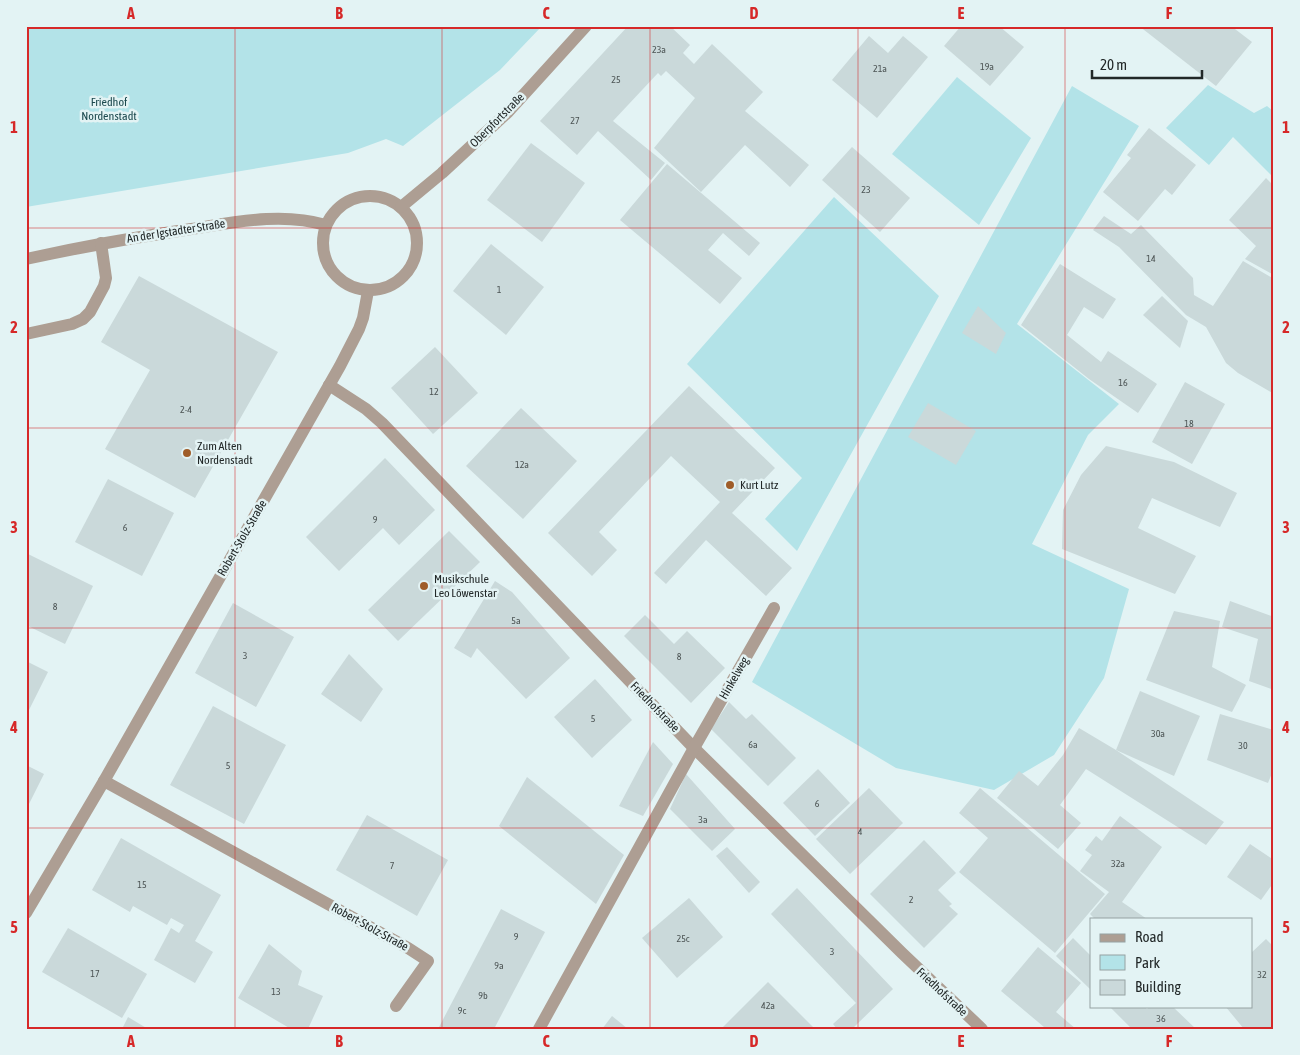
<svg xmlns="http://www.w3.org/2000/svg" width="1300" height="1055" font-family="'Asap Condensed',sans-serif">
	<rect width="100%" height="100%" fill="#e3f3f4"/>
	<!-- green -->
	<g fill="#b3e3e8">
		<polygon points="26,26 542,26 500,70 403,146 386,139 348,153 26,207"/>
		<polygon points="957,77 1031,138 979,225 892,154"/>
		<polygon points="1208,85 1254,113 1267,106 1274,112 1274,178 1233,137 1209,165 1166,128"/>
		<polygon points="1072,86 1139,126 1017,324 1119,404 1088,435 1032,544 1129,589 1104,678 1054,755 994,790 896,768 752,682"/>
		<polygon points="834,197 939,296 797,551 765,519 802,478 687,364"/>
	</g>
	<!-- building -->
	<g fill="#cad9da">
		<polygon points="628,26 670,26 690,45 683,53 694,64 712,44 763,92 745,111 809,165 790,187 745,145 701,192 654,148 695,98 666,71 661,76 658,73 613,121 665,163 651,180 598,131 577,155 540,121"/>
		<polygon points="961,26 999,26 1024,47 990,86 944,46"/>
		<polygon points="1139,26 1231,26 1252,42 1216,86"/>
		<polygon points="869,36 888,53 903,36 928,57 877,118 832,80"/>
		<polygon points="1149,128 1196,165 1172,195 1165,189 1138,221 1103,192 1131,158 1127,155"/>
		<polygon points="531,143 585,183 542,242 487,200"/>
		<polygon points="852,147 910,198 880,232 822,180"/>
		<polygon points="667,164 760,243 749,256 723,233 708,250 742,278 720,304 620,220"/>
		<polygon points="1266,178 1274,186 1274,272 1272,274 1245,259 1256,246 1229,220"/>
		<polygon points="1104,216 1131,234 1141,225 1193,278 1194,295 1213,306 1243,261 1274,279 1274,394 1238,373 1226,363 1206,327 1186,315 1119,247 1093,230"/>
		<polygon points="491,244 544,287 506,335 453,291"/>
		<polygon points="1060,264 1116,299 1103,319 1084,307 1067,335 1101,362 1108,351 1157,384 1138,413 1089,379 1021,325"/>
		<polygon points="139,276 278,352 195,498 105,449 150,370 101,342"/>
		<polygon points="1162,296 1188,321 1180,348 1143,315"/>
		<polygon points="978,306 1006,333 996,354 962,333"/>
		<polygon points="435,347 478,393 433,434 391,388"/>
		<polygon points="1185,382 1225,404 1192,464 1152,442"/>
		<polygon points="689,386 775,468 732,513 792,568 766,596 706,540 666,584 654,573 720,502 671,456 599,532 617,550 592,576 548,533"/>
		<polygon points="928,403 976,431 956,465 908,437"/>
		<polygon points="521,408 577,461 523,519 466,466"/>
		<polygon points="1106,446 1174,462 1237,493 1220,527 1152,498 1138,528 1196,556 1175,594 1062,549 1063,510 1081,475"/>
		<polygon points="385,458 435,510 399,545 383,528 339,571 306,537"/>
		<polygon points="108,479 174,513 142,576 75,542"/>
		<polygon points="449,531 480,562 398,641 368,610"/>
		<polygon points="26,553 93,586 65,644 26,625"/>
		<polygon points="495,581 512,592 570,658 526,699 477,648 471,658 454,648"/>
		<polygon points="1230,601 1274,617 1274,690 1249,681 1258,639 1222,627"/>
		<polygon points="233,603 294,637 256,707 195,673"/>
		<polygon points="1174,611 1220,621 1212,667 1246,685 1232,712 1146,680"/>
		<polygon points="645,615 674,644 687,631 725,668 691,703 624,636"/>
		<polygon points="349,654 383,689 361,722 321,694"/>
		<polygon points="26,661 48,672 26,716"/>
		<polygon points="595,679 632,720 592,758 554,717"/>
		<polygon points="1140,691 1200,716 1174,776 1116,750"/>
		<polygon points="729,702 746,719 752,714 796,758 768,786 711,729"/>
		<polygon points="213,706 286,745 244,824 170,785"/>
		<polygon points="1220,714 1274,730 1274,768 1268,783 1207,760"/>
		<polygon points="1079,728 1116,750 1224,822 1206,845 1086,769 1060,805 1081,823 1058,849 997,798 1019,771 1038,786 1063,755"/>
		<polygon points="653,742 673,764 643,816 619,806"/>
		<polygon points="26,765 44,774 26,810"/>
		<polygon points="818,769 850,803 815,836 783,803"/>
		<polygon points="686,774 735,829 712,851 670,809"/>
		<polygon points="527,777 624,855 596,904 499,826"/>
		<polygon points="869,788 903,823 850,874 816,839"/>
		<polygon points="980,788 1105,894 1055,953 959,872 988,838 959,813"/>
		<polygon points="367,815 448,860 417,916 336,870"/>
		<polygon points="1120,816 1162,847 1122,902 1147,919 1095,919 1090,914 1109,892 1080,871 1092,855 1085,850 1096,836 1102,841"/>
		<polygon points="121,838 221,895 195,941 213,952 195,983 154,960 171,928 179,933 184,925 171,918 167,925 133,906 130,912 92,890"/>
		<polygon points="924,840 956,873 938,890 952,904 949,906 958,914 924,948 870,894"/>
		<polygon points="1250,844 1274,860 1274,882 1261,900 1227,877"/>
		<polygon points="727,847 760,882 749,893 716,856"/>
		<polygon points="797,888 893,989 852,1029 837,1029 833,1024 856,1003 771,914"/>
		<polygon points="689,898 723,937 677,978 642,938"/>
		<polygon points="501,909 545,932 494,1029 438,1029"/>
		<polygon points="68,928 147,974 122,1018 42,972"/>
		<polygon points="1073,938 1091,956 1091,990 1056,956"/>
		<polygon points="1266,939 1274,947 1274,1029 1244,1029 1225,1006 1251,1006 1251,953"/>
		<polygon points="269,944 302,971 298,985 323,996 308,1029 291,1029 238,998"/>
		<polygon points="1038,947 1081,983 1056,1012 1076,1029 1043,1029 1044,1027 1001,991"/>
		<polygon points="768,982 815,1029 721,1029"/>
		<polygon points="1109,1006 1144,1006 1147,1009 1150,1006 1172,1006 1196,1029 1132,1029"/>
		<polygon points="612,1016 628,1029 602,1029"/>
		<polygon points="128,1017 148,1029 122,1029"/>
	</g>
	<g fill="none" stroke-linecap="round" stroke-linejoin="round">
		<!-- minor -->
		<g stroke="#ad9e93" stroke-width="12">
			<circle cx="370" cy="243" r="47"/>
			<polyline points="401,207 442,173 508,112 586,26"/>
			<path d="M26 259C81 247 136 237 191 229 236 222 282 212 326 225"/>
			<polyline points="26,334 72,324 83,319 90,312 104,286 106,278 101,243"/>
			<polyline points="329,385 366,409 382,423 694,748 902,953 982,1029"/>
			<polyline points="104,781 408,948 428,961 396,1006"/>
			<polyline points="26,913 104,781 340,366 359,329 363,318 368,291"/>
			<polyline points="539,1029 694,748 774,608"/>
		</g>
	</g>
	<!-- grid -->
	<path fill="none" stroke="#d62828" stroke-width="1" stroke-opacity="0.55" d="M235 26V1029M442 26V1029M650 26V1029M858 26V1029M1065 26V1029M26 228H1274M26 428H1274M26 628H1274M26 828H1274"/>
	<!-- markers -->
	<g fill="#9f5d29" stroke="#e3f3f4" stroke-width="2">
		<circle cx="187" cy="453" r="5"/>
		<circle cx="730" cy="485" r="5"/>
		<circle cx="424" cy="586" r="5"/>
	</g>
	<g text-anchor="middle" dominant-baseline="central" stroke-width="5" stroke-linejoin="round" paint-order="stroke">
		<!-- number labels -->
		<g font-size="10" fill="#4c5454">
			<text x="659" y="49">23a</text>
			<text x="987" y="66">19a</text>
			<text x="880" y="68">21a</text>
			<text x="616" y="79">25</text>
			<text x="575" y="120">27</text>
			<text x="866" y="189">23</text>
			<text x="1151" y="258">14</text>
			<text x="499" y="289">1</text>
			<text x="1123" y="382">16</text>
			<text x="434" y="391">12</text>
			<text x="186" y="409">2-4</text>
			<text x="1189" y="423">18</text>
			<text x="522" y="464">12a</text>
			<text x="375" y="519">9</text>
			<text x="125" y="527">6</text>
			<text x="55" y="606">8</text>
			<text x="516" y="620">5a</text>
			<text x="245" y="655">3</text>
			<text x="679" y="656">8</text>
			<text x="593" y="718">5</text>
			<text x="1158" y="733">30a</text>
			<text x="753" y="744">6a</text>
			<text x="1243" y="745">30</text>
			<text x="228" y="765">5</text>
			<text x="817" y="803">6</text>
			<text x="703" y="819">3a</text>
			<text x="860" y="831">4</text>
			<text x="1118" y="863">32a</text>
			<text x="392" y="865">7</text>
			<text x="142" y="884">15</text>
			<text x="911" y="899">2</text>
			<text x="516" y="936">9</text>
			<text x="683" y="938">25c</text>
			<text x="832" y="951">3</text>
			<text x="499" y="965">9a</text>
			<text x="95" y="973">17</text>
			<text x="1262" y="974">32</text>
			<text x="276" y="991">13</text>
			<text x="483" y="995">9b</text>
			<text x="768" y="1005">42a</text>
			<text x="462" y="1010">9c</text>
			<text x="1161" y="1018">36</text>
		</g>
		<!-- park labels -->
		<g font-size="12" fill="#1b484d" stroke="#e3f3f4">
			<text x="109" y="102">Friedhof<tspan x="109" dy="14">Nordenstadt</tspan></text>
		</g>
		<!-- street labels -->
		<g font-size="12" fill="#222828" stroke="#e3f3f4">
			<text transform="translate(497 120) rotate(-45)">Oberpfortstraße</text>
			<text transform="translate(176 231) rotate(-9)">An der Igstadter Straße</text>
			<text transform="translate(242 538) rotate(-60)">Robert-Stolz-Straße</text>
			<text transform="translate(734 678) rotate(-60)">Hinkelweg</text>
			<text transform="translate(655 707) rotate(46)">Friedhofstraße</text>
			<text transform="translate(370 927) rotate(29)">Robert-Stolz-Straße</text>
			<text transform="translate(942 992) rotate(43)">Friedhofstraße</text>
		</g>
		<!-- poi labels -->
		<g font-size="12" fill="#222828" stroke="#e3f3f4" text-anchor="start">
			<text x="197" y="446">Zum Alten<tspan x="197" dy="14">Nordenstadt</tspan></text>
			<text x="740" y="485">Kurt Lutz</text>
			<text x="434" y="579">Musikschule<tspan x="434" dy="14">Leo Löwenstar</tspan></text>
		</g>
	</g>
	<!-- border -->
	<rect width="1300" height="1055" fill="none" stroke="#e3f3f4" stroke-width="55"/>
	<!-- legend -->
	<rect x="1090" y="918" width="162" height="90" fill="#e3f3f4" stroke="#96a2a2"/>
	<rect x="1100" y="934" width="25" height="8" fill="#ad9e93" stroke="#96a2a2"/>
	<text x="1135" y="942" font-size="15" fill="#222828">Road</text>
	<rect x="1100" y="955" width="25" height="15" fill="#b3e3e8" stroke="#96a2a2"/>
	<text x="1135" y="968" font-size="15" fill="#222828">Park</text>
	<rect x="1100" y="980" width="25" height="15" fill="#cad9da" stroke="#96a2a2"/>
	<text x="1135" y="992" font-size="15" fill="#222828">Building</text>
	<!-- scale -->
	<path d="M1092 70v8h110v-8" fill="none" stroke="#222828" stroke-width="2.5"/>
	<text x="1100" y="70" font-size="15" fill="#222828" stroke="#e3f3f4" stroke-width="4" paint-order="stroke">20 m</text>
	<rect x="28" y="28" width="1244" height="1000" fill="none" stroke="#d62828" stroke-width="2"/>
	<g font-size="16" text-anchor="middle" font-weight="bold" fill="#d62828">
		<text x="131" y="19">A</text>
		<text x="339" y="19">B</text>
		<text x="546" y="19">C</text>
		<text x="754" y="19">D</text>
		<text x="961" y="19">E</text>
		<text x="1169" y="19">F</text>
		<text x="14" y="133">1</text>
		<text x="1286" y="133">1</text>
		<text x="14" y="333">2</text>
		<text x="1286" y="333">2</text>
		<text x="14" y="533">3</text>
		<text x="1286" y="533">3</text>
		<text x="14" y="733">4</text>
		<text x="1286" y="733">4</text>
		<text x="14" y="933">5</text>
		<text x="1286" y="933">5</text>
		<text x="131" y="1047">A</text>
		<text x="339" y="1047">B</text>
		<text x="546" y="1047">C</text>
		<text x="754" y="1047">D</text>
		<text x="961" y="1047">E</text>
		<text x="1169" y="1047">F</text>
	</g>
</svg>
